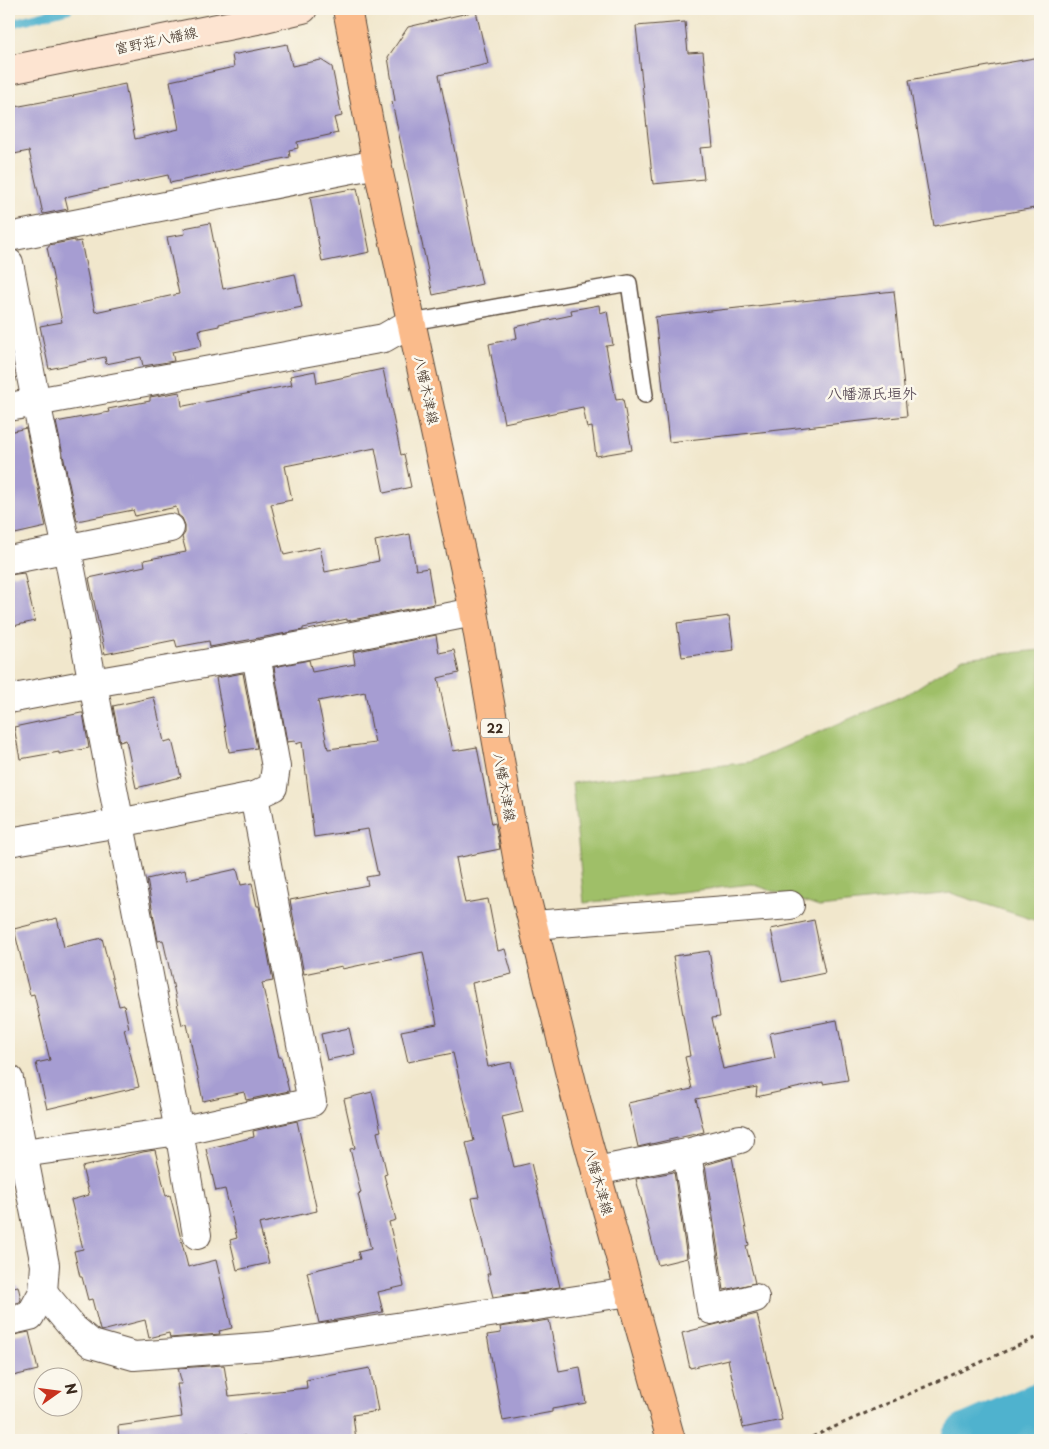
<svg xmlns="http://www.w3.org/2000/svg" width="1049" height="1449" font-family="'Playpen Sans','Klee One',sans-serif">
	<rect width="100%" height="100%" fill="#fbf7ec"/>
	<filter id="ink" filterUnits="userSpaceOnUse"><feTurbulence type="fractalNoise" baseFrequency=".02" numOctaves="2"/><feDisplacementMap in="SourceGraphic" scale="10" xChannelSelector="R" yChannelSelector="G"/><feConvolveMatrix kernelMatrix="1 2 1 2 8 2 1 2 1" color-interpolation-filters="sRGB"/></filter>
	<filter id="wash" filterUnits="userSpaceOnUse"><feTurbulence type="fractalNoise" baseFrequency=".0096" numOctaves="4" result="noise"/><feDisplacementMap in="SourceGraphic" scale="20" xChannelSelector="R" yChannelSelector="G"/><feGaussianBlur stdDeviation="1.12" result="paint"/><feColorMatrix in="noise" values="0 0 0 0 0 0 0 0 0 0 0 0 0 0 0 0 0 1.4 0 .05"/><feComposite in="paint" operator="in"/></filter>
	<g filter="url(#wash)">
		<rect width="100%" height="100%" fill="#f1e7cc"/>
		<!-- green -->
		<polygon fill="#9fbf68" stroke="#6d7443" points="1040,650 1040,922 951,893 819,907 752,884 584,903 572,783 750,762 909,693 963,658"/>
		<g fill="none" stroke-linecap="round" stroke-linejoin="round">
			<!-- stream -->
			<polyline stroke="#4fb2ce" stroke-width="9" points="9,24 68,9"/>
			<!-- river -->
			<polyline stroke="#4fb2ce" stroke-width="54" points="969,1440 1040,1409"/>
		</g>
		<g id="blocks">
			<!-- building -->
			<g fill="#a69dd2" fill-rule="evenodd">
				<polygon points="476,11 488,64 439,75 482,284 433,295 392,102 395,101 388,57 408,27"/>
				<polygon points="685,22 688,53 703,52 713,147 700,148 704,179 653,184 636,26"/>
				<polygon points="287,44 292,66 321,60 332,67 342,116 334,118 338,133 297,142 298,148 289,150 290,157 170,183 168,175 65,197 68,209 43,214 29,151 9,155 9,108 74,96 73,95 125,84 135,139 179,129 170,81 234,67 232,55"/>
				<polygon points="1040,57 1040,207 934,226 909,80"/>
				<polygon points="357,188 370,252 322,262 310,197"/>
				<polygon points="210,223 223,289 295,274 302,307 219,324 219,326 199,330 202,346 172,352 174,361 143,366 141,357 106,364 105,357 49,369 40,326 62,322 47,247 49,247 49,245 75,240 75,242 81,241 95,312 179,294 167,237 185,234 184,228"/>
				<polygon points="894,291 907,416 669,442 655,317"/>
				<polygon points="599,305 600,313 607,311 613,345 606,346 616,400 623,399 632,450 596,456 592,427 587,428 583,407 504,423 489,344 517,338 515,327 572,315 571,310"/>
				<polygon points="383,369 401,455 404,454 411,487 384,493 375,448 285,466 292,500 271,504 284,555 320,547 325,572 379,561 375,541 410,534 416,570 428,568 434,604 347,621 347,619 303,628 303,630 210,647 209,641 177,647 175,640 105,654 89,578 145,566 144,560 186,552 182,537 185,533 185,525 182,518 178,515 176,507 135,516 133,510 77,521 56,422 109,412 108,409 150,401 150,397 180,392 182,406 184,406 292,385 290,376 315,371 317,383"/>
				<polygon points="26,428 46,527 15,534 9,505 9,432"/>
				<polygon points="24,573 35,621 9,627 9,575"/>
				<polygon points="729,616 734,650 682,657 677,623"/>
				<path d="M436 635 439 653 454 650 459 673 438 678 453 751 477 747 492 824 495 823 500 849 456 858 465 903 488 899 498 951 505 949 512 974 472 983 488 1067 511 1062 523 1112 502 1117 514 1167 531 1163 560 1287 493 1297 487 1274H490L472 1198 479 1197 466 1143 474 1141 453 1053 408 1062 401 1031 437 1024 423 952 342 969V966L304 974 290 900 368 885 366 877 378 875 368 829 314 837 302 742 296 744 295 741 287 742 274 667 309 660 312 672 355 664 353 652ZM365 692 375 743 328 749 318 701Z"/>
				<polygon points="243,673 257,748 229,752 216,678"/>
				<polygon points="154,697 164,742 172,740 181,777 136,788 126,740 120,742 113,706"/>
				<polygon points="81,713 83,713 89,748 59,754 59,752 20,759 14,727"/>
				<polygon points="237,869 241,885 252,883 257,906 259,906 273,981 262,983 279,1057 281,1057 289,1091 246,1100 244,1092 203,1101 187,1024 182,1025 163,940 158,941 147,879 185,870 187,880"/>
				<polygon points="57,918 64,947 102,938 119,1006 124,1005 129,1028 124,1029 139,1087 47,1109 36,1063 50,1060 34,994 30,995 14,929"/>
				<polygon points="814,920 825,973 782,982 771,929"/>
				<polygon points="709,951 720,1017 712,1018 723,1069 775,1058 770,1033 837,1020 848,1080 823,1084 823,1082 756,1097 757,1087 696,1099 704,1132 638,1147 628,1103 692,1089 685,1057 690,1056 673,956"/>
				<polygon points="349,1028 355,1054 327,1060 321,1034"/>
				<polygon points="372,1092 381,1131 377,1132 387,1174 384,1175 396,1220 389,1222 404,1286 378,1292 383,1312 319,1323 307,1272 360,1259 358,1252 371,1249 358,1194 361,1193 350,1149 355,1148 344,1099"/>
				<polygon points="297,1121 317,1211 259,1224 269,1263 237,1270 230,1240 237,1238 225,1189 216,1191 206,1149 254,1137 253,1131"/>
				<polygon points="155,1150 166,1196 170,1195 188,1267 216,1260 232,1328 219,1331 220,1334 170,1338 169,1333 149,1338 145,1320 102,1331 100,1330 92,1299 88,1300 82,1277 80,1277 74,1251 83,1249 71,1200 89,1195 82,1167 143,1152"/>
				<polygon points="732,1157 749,1245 746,1246 755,1283 724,1290 705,1165"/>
				<polygon points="674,1172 687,1258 658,1265 636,1179"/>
				<polygon points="18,1286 21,1299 20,1302 9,1305 9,1288"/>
				<polygon points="757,1314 782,1420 743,1428 728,1359 690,1368 682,1333"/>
				<polygon points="549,1320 559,1371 580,1367 586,1403 552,1409 552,1412 503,1421 487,1335 501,1333 500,1327"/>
				<polygon points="29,1332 38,1370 9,1377 9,1336"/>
				<polygon points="224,1365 229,1396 307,1388 306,1380 370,1368 378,1411 353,1415 356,1440 245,1440 245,1436 213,1440 119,1440 118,1426 182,1417 177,1384 182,1384 178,1368"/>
			</g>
		</g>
	</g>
	<g filter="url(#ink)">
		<use href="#blocks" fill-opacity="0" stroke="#564638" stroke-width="1"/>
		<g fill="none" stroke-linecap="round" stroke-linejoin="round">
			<defs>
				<polyline id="service" points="412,322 629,283 645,395"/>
				<g id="minor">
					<polyline points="9,237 377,164"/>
					<polyline points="9,263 36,402 67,549 179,1131 197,1235"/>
					<polyline points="9,407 384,338 412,322"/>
					<polyline points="9,560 170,528"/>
					<polyline points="9,699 93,683 256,655 474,612"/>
					<polyline points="254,796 273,787 276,767 256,655"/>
					<polyline points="9,842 119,823 254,796 312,1102 179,1131 23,1153 45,1265 43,1292 30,1316 9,1321"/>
					<polyline points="534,925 790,905"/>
					<polyline points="9,1079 23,1153"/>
					<polyline points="687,1153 711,1310 755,1298"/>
					<polyline points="596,1171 687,1153 740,1139"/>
					<polyline points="43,1292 73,1328 92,1344 134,1356 269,1346 630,1292"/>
				</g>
				<polyline id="secondary" points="9,70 257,20 303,9"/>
				<polyline id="primary" points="347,9 377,164 474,612 519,868 577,1103 671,1440"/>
			</defs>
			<!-- service casing -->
			<use href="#service" stroke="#564638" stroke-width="18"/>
			<!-- minor casing -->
			<use href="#minor" stroke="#564638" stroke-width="30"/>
			<!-- secondary casing -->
			<use href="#secondary" stroke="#564638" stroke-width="30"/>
			<!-- primary casing -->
			<use href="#primary" stroke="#564638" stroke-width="30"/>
			<!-- path -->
			<polyline stroke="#564638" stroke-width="3" stroke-dasharray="4 4" stroke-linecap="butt" points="805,1440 1040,1336"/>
			<!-- service -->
			<use href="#service" stroke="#fff" stroke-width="15"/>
			<!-- minor -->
			<use href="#minor" stroke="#fff" stroke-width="28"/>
			<!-- secondary -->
			<use href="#secondary" stroke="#fde4d1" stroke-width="28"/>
			<!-- primary -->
			<use href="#primary" stroke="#fabb8b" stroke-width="28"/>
		</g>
	</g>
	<g text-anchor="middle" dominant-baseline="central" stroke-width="5" stroke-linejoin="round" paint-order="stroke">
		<!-- shield labels -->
		<rect fill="#fbf7ec" stroke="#75685c" stroke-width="1" x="481" y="718.5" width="28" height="19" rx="4"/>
		<g font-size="12" font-weight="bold" fill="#3b2a1e">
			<text x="495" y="728">22</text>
		</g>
		<!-- street labels -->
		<g font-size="14" fill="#3b2a1e" stroke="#fbf7ec">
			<text transform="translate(156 40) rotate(-12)">富野荘八幡線</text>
			<text transform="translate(427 390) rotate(78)">八幡木津線</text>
			<text transform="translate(505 787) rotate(80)">八幡木津線</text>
			<text transform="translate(599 1181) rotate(74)">八幡木津線</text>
		</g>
		<!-- neighbourhood labels -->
		<g font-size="15" font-weight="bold" fill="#60525d" stroke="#fbf7ec">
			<text x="872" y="392">八幡源氏垣外</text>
		</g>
	</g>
	<!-- margin -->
	<rect width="1049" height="1449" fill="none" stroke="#fbf7ec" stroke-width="30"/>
	<!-- north arrow -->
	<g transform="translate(58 1392) rotate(76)"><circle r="24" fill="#fbf7ec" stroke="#aea59a"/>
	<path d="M0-4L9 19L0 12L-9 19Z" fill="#c8321e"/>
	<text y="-8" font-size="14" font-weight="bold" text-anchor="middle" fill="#3b2a1e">N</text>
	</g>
</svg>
